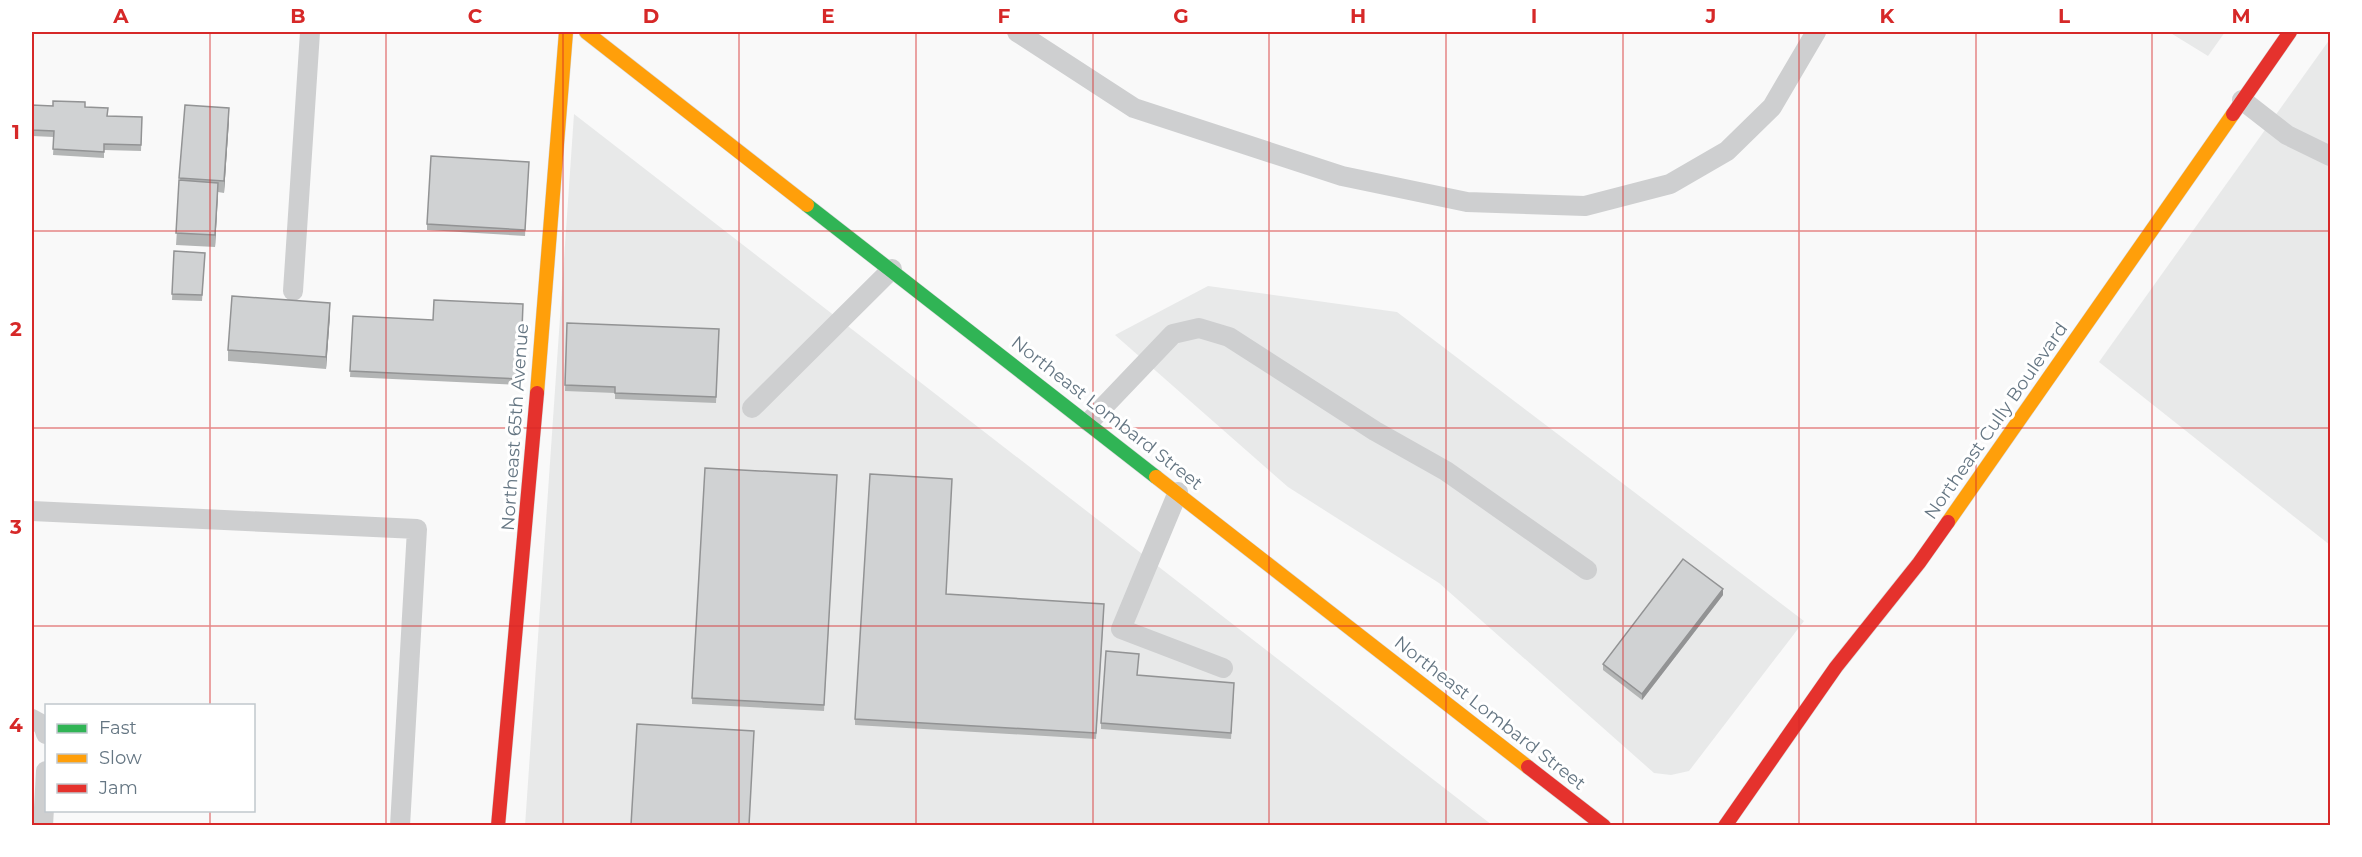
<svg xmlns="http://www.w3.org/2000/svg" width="2362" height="857" font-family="Montserrat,sans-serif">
	<rect width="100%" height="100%" fill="#f9f9f9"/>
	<!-- built -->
	<g fill="#e8e9e9">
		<polygon points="2169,32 2225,32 2208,56"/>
		<polygon points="2330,39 2330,545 2099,362"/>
		<polygon points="574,114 1492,825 525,826"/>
		<polygon points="1208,286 1397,312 1804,621 1689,771 1671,775 1654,773 1439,583 1288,487 1115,335"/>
	</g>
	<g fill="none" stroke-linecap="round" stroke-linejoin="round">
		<defs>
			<polyline id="fast" points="807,205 1156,477"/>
			<g id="slow">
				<polyline points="586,32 807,205"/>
				<polyline points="537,393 566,32"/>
				<polyline points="1156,477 1528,767"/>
				<polyline points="1948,522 2233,114"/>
			</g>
			<g id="jam">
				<polyline points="2233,114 2290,32"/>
				<polyline points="1528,767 1604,826"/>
				<polyline points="498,826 537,393"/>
				<polyline points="1725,826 1836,667 1919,563 1948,522"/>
			</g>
		</defs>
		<!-- fast casing -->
		<use href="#fast" stroke="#d5d6d7" stroke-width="15"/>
		<!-- slow casing -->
		<use href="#slow" stroke="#d5d6d7" stroke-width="15"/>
		<!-- jam casing -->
		<use href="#jam" stroke="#d5d6d7" stroke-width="15"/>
		<!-- lane -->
		<g stroke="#cecfd0" stroke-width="20">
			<polyline points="1017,32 1134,108 1342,176 1467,202 1585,206 1670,184 1727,151 1772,107 1816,32"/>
			<polyline points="2242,100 2287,135 2330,156"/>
			<polyline points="293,291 310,32"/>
			<polyline points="752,408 892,269"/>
			<polyline points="1089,422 1173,334 1199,328 1229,337 1375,431 1446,471 1587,570"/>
			<polyline points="1178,492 1121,629 1223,668"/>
			<polyline points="32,511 417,529 400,826"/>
			<polyline points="32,719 43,725 46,734"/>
			<polyline points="43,826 46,771"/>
		</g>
		<!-- fast -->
		<use href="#fast" stroke="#30b455" stroke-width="14"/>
		<!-- slow -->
		<use href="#slow" stroke="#ff9f0a" stroke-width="14"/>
		<!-- jam -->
		<use href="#jam" stroke="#e5322d" stroke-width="14"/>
	</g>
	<!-- wall -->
	<g fill="#b3b5b5">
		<polygon points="32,105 85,107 108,116 142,117 141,151 104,150 104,158 53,155 54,137 32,136"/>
		<polygon points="185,105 229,120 224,193 218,192 215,247 176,245"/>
		<polygon points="529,162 525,236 427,230 427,224"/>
		<polygon points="174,251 205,253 202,301 172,300"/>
		<polygon points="523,304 520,385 350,377 353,316 433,320"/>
		<polygon points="330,315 326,369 228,361 228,350"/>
		<polygon points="567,323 719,329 716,403 615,399 615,393 565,391"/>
		<polygon points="837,475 824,711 692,704 692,698"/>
		<polygon points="946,594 1104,610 1096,739 855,725 855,719"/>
		<polygon points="1723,595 1642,700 1603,670 1603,664"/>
		<polygon points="1138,675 1234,689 1231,739 1101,729 1101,723"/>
	</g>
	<!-- shaded-wall -->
	<g fill="#929394">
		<polygon points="229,108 229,120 224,193 224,181"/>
		<polygon points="218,183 218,194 215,247 215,235"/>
		<polygon points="330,303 330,315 326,369 326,357"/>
		<polygon points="1723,589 1723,595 1642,700 1642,694"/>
	</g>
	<!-- building -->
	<g fill="#d0d2d3" stroke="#929394" stroke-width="1.5">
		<polygon points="53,101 85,102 85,107 108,108 107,116 142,117 141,145 104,144 104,152 53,149 54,131 32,130 32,105 53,106"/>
		<polygon points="185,105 229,108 224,181 179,178"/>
		<polygon points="431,156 529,162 525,230 427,224"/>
		<polygon points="179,180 218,183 215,235 176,233"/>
		<polygon points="174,251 205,253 202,295 172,294"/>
		<polygon points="232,296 330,303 326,357 228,350"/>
		<polygon points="434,300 523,304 520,379 350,371 353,316 433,320"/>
		<polygon points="567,323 719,329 716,397 615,393 615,387 565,385"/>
		<polygon points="705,468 837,475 824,705 692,698"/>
		<polygon points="870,474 952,479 946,594 1104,604 1096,733 855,719"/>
		<polygon points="1683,559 1723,589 1642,694 1603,664"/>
		<polygon points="1106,651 1139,654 1137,675 1234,683 1231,733 1101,723"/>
		<polygon points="637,724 754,731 749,825 631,825"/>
	</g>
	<!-- grid -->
	<path fill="none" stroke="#d62828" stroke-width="1.5" stroke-opacity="0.55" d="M210 32V706M386 32V826M563 32V826M739 32V826M916 32V826M1093 32V826M1269 32V826M1446 32V826M1623 32V826M1799 32V826M1976 32V826M2152 32V826M32 231H2330M32 428H2330M32 626H2330M210 810V826"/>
	<g text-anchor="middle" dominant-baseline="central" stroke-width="6" stroke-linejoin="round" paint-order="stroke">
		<!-- street labels -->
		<g font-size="18" fill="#657683" stroke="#fff">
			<text transform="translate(1107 413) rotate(38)">Northeast Lombard Street</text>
			<text transform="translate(1996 421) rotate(-55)">Northeast Cully Boulevard</text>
			<text transform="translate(515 427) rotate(-86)">Northeast 65th Avenue</text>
			<text transform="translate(1490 713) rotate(38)">Northeast Lombard Street</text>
		</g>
	</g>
	<!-- border -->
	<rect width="2362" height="857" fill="none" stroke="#ffffff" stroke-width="66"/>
	<!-- legend -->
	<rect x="45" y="704" width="210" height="108" fill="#ffffff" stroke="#c1c8cd" stroke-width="1.5"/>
	<rect x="57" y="724" width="30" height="9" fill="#30b455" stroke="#c1c8cd" stroke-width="1.5"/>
	<text x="99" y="734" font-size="18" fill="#657683">Fast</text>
	<rect x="57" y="754" width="30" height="9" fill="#ff9f0a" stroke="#c1c8cd" stroke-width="1.5"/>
	<text x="99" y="764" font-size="18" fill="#657683">Slow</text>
	<rect x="57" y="784" width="30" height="9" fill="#e5322d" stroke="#c1c8cd" stroke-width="1.5"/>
	<text x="99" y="794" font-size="18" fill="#657683">Jam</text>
	<rect x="33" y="33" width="2296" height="791" fill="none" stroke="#d62828" stroke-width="2"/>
	<g font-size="20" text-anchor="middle" font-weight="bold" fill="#d62828">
		<text x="121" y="23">A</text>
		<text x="298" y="23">B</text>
		<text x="475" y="23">C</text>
		<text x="651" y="23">D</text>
		<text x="828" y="23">E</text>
		<text x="1004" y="23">F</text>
		<text x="1181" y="23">G</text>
		<text x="1358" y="23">H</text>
		<text x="1534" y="23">I</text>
		<text x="1711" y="23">J</text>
		<text x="1887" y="23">K</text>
		<text x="2064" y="23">L</text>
		<text x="2241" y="23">M</text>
		<text x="16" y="139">1</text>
		<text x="16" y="336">2</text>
		<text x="16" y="534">3</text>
		<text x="16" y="732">4</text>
	</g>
</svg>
